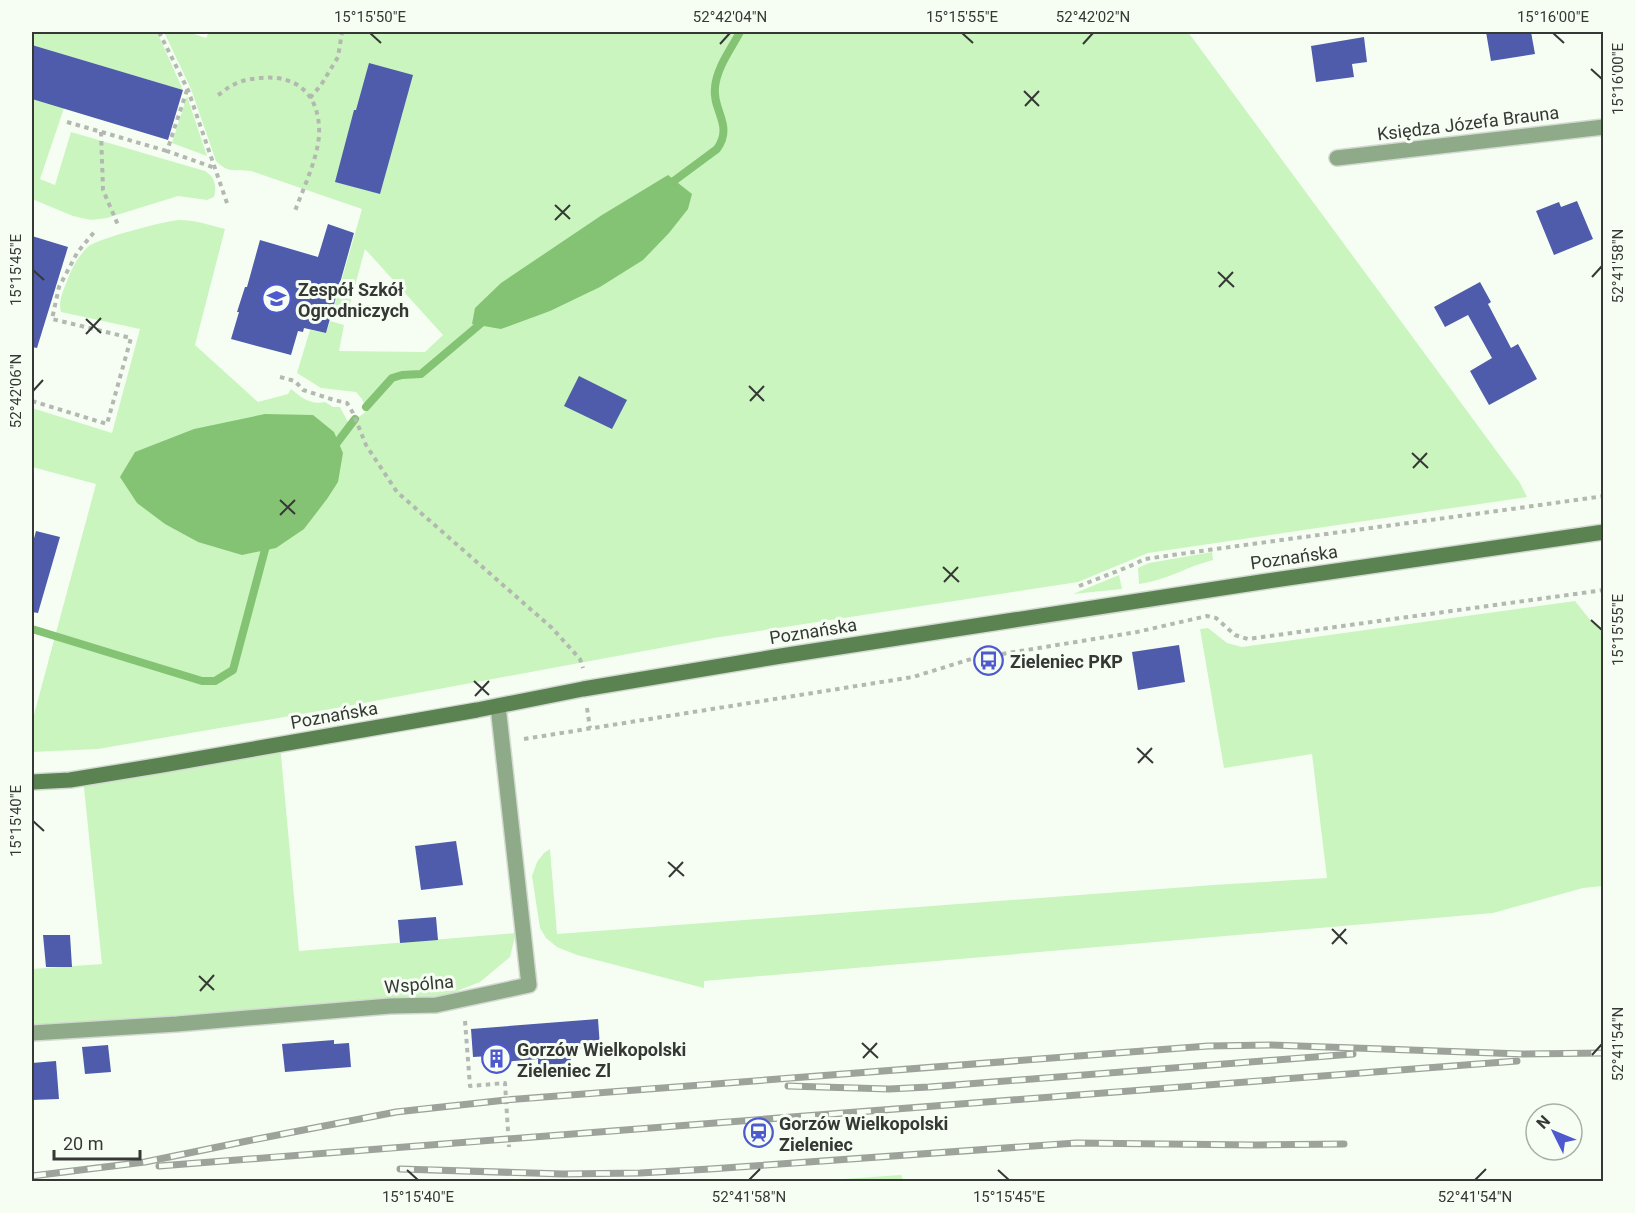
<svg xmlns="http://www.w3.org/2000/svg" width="1635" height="1213" font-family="Roboto,sans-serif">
	<rect width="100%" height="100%" fill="#f6fef4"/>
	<!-- green -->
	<g fill="#caf5bf">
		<polygon points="32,32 157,32 183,90 32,45"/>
		<path d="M164 32H188L206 38 209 32H1188L1520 483 1527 497 1148 553 1078 582 714 638 342 707 98 749 32 752V722L96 484 32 467V408L112 433 140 329 61 312C58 302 63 291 67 281 71 270 79 254 89 246 100 238 165 221 179 220 195 220 210 225 225 229L195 345 258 402 288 394 291 389C302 398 310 405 325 402L333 407H340L349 424 367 411 362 399 356 392 321 388 297 373 310 330 326 333 330 321 344 325 339 351 425 352 443 335 365 249 347 315 333 310 362 209 251 171C234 169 229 174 216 161L191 89Z"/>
		<polygon points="187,96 207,156 172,143"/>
		<path d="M32 99 64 108 40 179 55 185 71 132 205 171C215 177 217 186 214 197L207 200 178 196 107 218 91 220 73 216 32 199Z"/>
		<path d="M1212 552 1213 560C1188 566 1165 581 1139 584L1138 568 1149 563Z"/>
		<polygon points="1119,575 1122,589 1073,594"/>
		<polygon points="1575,601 1591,621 1603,631 1603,886 1583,888 1493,913 704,981 704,988 577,955 557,947 546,938 540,928 532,876 537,862 544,853 550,849 557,934 1213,885 1327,878 1312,754 1224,768 1200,629 1208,628 1227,643 1242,647"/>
		<polygon points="280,744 299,951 516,933 510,957 480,982 444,996 390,999 32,1033 32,969 102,964 83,778"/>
		<polygon points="901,1175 904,1181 814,1181"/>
	</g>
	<!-- water -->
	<g fill="#84c373">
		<polygon points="668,175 692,194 688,209 669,233 643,260 600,287 550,311 501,329 472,324 475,308 501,283 602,215"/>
		<polygon points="265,414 313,415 334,432 343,453 338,482 327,499 304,529 276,548 242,555 198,542 165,524 137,503 120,477 135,452 194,429"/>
	</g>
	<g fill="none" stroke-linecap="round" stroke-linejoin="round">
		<!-- stream -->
		<g stroke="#84c373" stroke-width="8">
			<path d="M667 186 717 149C734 125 712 111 715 87 717 67 731 49 740 32"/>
			<polyline points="366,407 392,378 402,375 421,374 485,320"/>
			<polyline points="333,448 355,419"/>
			<polyline points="32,629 202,681 215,681 233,670 267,542"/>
		</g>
	</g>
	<!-- building -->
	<g fill="#4f5bab">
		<polygon points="1486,32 1531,32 1535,54 1491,61"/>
		<polygon points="1364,37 1367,62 1352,64 1354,77 1316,82 1311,46"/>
		<polygon points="32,45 183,90 168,140 32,99"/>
		<polygon points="369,63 413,75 380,194 335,182 354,110 356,110"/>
		<polygon points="1577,201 1593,239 1554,255 1536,211 1559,202 1561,207"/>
		<polygon points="328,224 354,233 326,333 304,328 303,332 298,331 291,355 231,339 239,312 237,312 245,287 247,287 260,240 318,257"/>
		<polygon points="32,236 68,247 37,348 32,347"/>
		<polygon points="1480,282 1491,302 1488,304 1511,348 1518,344 1537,379 1489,405 1470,371 1492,358 1468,315 1445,327 1434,307"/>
		<polygon points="579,376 627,400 612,429 564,406"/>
		<polygon points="36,531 60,537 38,613 32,612 32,546"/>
		<polygon points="1179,645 1185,682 1138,690 1132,652"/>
		<polygon points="456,841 463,885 421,890 415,846"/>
		<polygon points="436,917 438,940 400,943 398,920"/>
		<polygon points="43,935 70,935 72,967 46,967"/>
		<polygon points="598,1019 600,1047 570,1049 571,1063 538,1066 538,1059 491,1063 490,1056 473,1057 471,1029"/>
		<polygon points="334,1040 334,1044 349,1043 351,1067 285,1072 282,1044"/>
		<polygon points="108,1045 111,1072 85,1074 82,1047"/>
		<polygon points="56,1061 59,1099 32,1100 32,1063"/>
	</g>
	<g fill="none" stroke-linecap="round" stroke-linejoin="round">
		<defs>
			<polyline id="service" points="32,1033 177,1024 390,1006 436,1005 529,985 498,706"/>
			<polyline id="minor" points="1337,158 1604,127"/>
			<polyline id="secondary" points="32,782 70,780 162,765 477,710 583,689 781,656 1261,582 1604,532"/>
		</defs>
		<!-- service casing -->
		<use href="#service" stroke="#d3dad1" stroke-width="18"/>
		<!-- minor casing -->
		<use href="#minor" stroke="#d3dad1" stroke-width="18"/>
		<!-- secondary casing -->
		<use href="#secondary" stroke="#d3dad1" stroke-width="18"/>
		<!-- path -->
		<g stroke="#b3b9b1" stroke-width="4" stroke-dasharray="4.5 4.5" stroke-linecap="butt">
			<polyline points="159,32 188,90 228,206"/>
			<polyline points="187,90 167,151 215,168"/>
			<path d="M218 95C223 92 228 87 233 85 242 80 251 79 260 78 299 74 321 97 319 136 317 160 303 189 295 211"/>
			<polyline points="310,98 321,85 338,57 342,32"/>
			<polyline points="67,122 167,151"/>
			<polyline points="101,132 103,190 118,225"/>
			<polyline points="280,377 295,381 303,390 334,400 347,403 353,413 366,445 397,492 552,628 580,659 583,668"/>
			<polyline points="32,401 107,424 131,338 52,319 59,287 77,253 95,231"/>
			<path d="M1079 586 1128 567 1145 559C1298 537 1451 518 1604 496"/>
			<polyline points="587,708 590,728"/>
			<polyline points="524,739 913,677 971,659 1137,632 1207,616 1216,618 1235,635 1248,639 1604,590"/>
			<polyline points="465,1021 470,1086 505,1083 509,1147"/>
		</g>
		<!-- service -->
		<use href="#service" stroke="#8faa88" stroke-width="15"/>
		<!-- minor -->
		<use href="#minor" stroke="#8faa88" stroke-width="15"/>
		<!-- secondary -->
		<use href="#secondary" stroke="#5b8351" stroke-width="15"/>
		<defs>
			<g id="rail">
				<polyline points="788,1086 889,1089 929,1087 1353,1054"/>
				<polyline points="159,1166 1517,1061"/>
				<polyline points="400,1169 563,1174 640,1173 710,1169 1076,1143 1256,1145 1344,1144"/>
				<polyline points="32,1176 145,1162 247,1141 396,1112 506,1100 1208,1046 1271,1045 1522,1054 1604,1053"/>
			</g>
		</defs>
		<!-- rail casing -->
		<use href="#rail" stroke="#9da39b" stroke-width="7"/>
		<!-- rail -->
		<use href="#rail" stroke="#f6fef4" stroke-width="4.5" stroke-dasharray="14" stroke-linecap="butt"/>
	</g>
	<!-- ticks -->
	<path fill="none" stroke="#353834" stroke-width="2" d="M370 33 381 43M962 33 973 43M1553 33 1564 43M720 44 730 33M1083 44 1093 33M1591 69 1602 79M1024 91 1039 106M1025 106 1039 91M555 205 570 219M555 220 570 205M33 270 44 280M1218 272 1234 287M1592 277 1602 266M1219 287 1233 272M86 319 101 333M86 334 101 318M749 386 764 401M33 391 43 380M750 401 764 386M1412 453 1428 468M1413 468 1427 453M280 500 295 514M280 515 295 500M943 567 959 582M944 582 958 567M1591 620 1602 630M474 681 489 695M475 696 489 681M1137 748 1153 763M1138 763 1152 748M33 821 44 831M668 862 684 876M669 877 683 862M1332 929 1347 944M1332 944 1346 929M199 976 214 990M200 991 214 975M862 1043 878 1058M1592 1055 1602 1044M863 1058 877 1043M407 1170 418 1180M998 1170 1009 1180M749 1180 760 1169M1475 1180 1486 1169"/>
	<!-- icons -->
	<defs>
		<symbol id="school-ring" viewBox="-11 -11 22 22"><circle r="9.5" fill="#f6fef4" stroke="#4e59cf" stroke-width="1.5"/><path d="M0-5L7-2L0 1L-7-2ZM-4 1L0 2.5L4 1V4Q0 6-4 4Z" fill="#4e59cf"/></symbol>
		<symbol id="bus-ring" viewBox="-11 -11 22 22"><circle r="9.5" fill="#f6fef4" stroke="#4e59cf" stroke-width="1.5"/><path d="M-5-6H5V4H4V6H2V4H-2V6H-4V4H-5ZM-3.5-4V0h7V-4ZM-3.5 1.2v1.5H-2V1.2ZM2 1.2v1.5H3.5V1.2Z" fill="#4e59cf"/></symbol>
		<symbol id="building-ring" viewBox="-11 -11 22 22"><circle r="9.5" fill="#f6fef4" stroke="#4e59cf" stroke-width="1.5"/><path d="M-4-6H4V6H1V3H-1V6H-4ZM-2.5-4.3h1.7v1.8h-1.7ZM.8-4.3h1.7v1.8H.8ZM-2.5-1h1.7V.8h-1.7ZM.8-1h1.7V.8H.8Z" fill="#4e59cf"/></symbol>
		<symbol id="station-ring" viewBox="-11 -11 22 22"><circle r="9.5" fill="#f6fef4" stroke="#4e59cf" stroke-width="1.5"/><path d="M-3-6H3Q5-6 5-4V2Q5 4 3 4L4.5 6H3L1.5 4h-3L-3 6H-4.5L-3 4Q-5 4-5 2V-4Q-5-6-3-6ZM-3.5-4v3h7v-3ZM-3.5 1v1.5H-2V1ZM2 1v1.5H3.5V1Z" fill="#4e59cf"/></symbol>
	</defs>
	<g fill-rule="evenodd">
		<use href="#school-ring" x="260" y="282" width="33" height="33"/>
		<use href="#bus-ring" x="972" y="644" width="33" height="33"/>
		<use href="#building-ring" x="480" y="1042" width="33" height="33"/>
		<use href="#station-ring" x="742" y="1116" width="33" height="33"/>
	</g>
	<g text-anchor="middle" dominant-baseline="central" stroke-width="6" stroke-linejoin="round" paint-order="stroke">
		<!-- street labels -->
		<g font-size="18" fill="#353834" stroke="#f6fef4">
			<text transform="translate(1468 123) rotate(-7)">Księdza Józefa Brauna</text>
			<text transform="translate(1294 557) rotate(-8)">Poznańska</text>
			<text transform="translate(813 631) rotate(-9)">Poznańska</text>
			<text transform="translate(334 715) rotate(-10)">Poznańska</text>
			<text transform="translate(419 984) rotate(-5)">Wspólna</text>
		</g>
		<!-- poi labels -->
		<g font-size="18" font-weight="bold" fill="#353834" stroke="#f6fef4" text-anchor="start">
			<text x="298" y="289">Zespół Szkół<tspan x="298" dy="21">Ogrodniczych</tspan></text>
			<text x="1010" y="661">Zieleniec PKP</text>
			<text x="517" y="1049">Gorzów Wielkopolski<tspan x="517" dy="21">Zieleniec Zl</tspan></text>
			<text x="779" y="1123">Gorzów Wielkopolski<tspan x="779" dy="21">Zieleniec</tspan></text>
		</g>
	</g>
	<!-- border -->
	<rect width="1635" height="1213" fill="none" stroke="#f6fef4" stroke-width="66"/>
	<!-- north arrow -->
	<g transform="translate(1554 1132) rotate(313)"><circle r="28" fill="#f6fef4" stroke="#a9afa7" stroke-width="1.5"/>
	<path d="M0-4.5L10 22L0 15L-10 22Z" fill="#4e59cf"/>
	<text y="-9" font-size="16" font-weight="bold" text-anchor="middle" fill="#353834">N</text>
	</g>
	<!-- scale -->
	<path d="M54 1150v9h86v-9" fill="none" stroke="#353834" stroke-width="3"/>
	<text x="63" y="1150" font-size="18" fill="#353834" stroke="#f6fef4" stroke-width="4.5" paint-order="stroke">20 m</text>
	<rect x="33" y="33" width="1569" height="1147" fill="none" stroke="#353834" stroke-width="2"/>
	<g font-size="15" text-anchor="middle" fill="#353834">
		<text x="370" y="22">15°15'50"E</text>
		<text x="730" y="22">52°42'04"N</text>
		<text x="962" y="22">15°15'55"E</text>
		<text x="1093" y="22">52°42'02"N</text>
		<text x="1553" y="22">15°16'00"E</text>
		<text transform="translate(1618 79) rotate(-90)" y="5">15°16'00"E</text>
		<text transform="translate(1618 266) rotate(-90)" y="5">52°41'58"N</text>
		<text transform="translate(16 270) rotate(-90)" y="5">15°15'45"E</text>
		<text transform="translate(16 391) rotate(-90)" y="5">52°42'06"N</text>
		<text transform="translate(1618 630) rotate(-90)" y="5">15°15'55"E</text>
		<text transform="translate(16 821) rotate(-90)" y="5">15°15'40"E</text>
		<text transform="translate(1618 1044) rotate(-90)" y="5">52°41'54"N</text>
		<text x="418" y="1202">15°15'40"E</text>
		<text x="749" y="1202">52°41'58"N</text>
		<text x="1009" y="1202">15°15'45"E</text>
		<text x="1475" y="1202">52°41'54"N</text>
	</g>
</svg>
